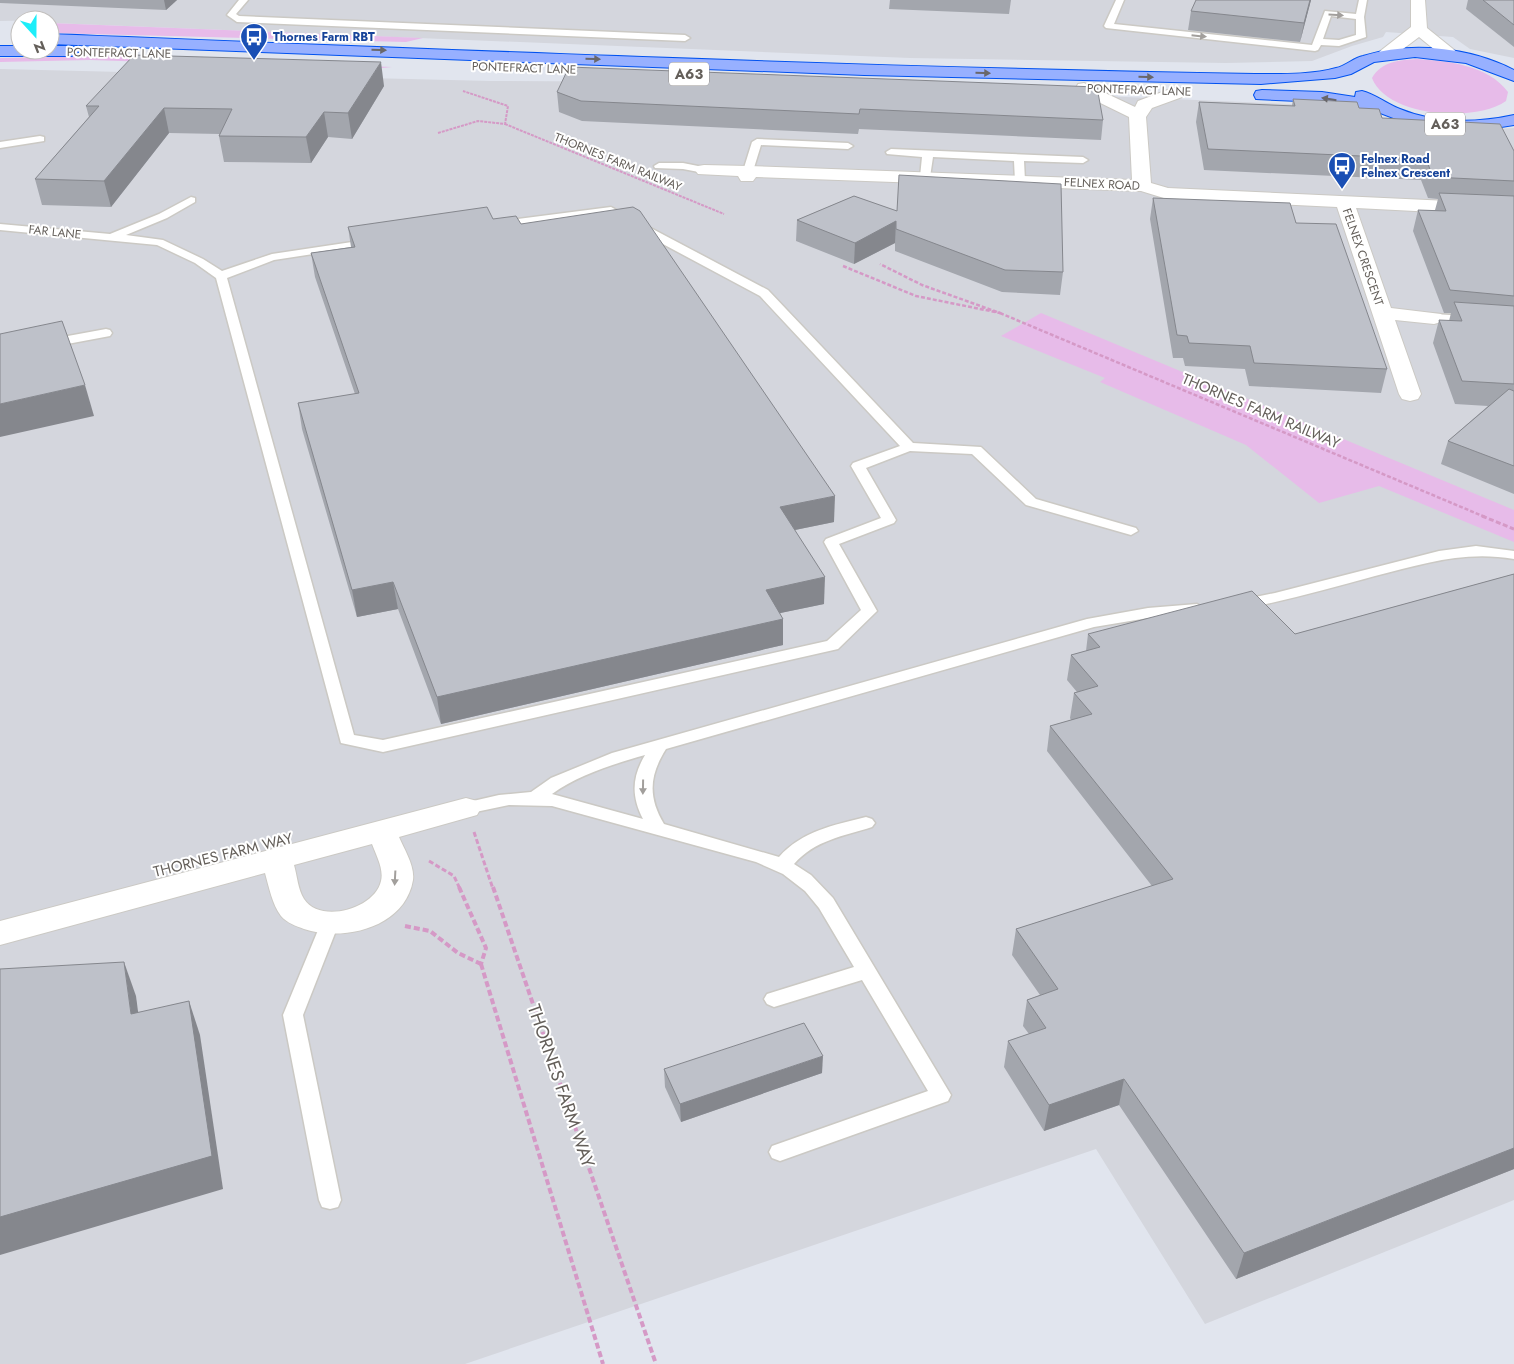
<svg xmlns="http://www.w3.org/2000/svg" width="1514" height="1364" font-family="Jost,sans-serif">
	<rect width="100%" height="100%" fill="#e1e5ee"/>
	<!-- industrial -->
	<g fill="#d4d6dd">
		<polygon points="0,0 1514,0 1514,58 1470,49 1453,37 1386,32 1383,37 1352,46 1312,61 1226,63 910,58 53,23 50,23 50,20 0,21"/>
		<polygon points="0,69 491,81 684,82 1056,94 1337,106 1383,119 1447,132 1514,128 1514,1200 1205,1324 1096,1149 465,1364 0,1364"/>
	</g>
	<!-- green -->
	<g fill="#e7bbe9">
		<polygon points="50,23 423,38 406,42 50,33"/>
		<polygon points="119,56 392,67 372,69 90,60 0,62 0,58"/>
		<path d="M1417 59C1448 61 1488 65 1508 92L1506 101C1475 123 1387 117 1372 78 1382 61 1400 60 1417 59Z"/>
		<polygon points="1041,313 1514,510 1514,542 1379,486 1319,503 1246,445 1100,382 1105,378 1001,336"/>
	</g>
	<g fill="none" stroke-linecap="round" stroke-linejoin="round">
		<defs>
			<g id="service">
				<polygon points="239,0 248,0 236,14 239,16 685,35 690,38 685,41 237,22 227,15"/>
				<path d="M1116 0H1124L1114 24 1312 45 1325 11 1356 14 1359 0H1367L1364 17 1366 37 1339 46 1321 45 1318 50 1315 51 1106 28 1104 26ZM1331 16 1356 19V35L1339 40 1323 39Z"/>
				<polygon points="40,136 44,137 44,141 0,148 0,142"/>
				<polygon points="757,139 848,143 853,146 848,149 761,145 753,171 752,173 744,173 743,171 752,142"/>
				<polygon points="891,149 1083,157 1088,160 1083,163 1024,161 1025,181 1020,184 1015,181 1014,161 933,157 930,177 925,180 920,177 922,157 887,154 886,152"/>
				<polygon points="659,163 683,163 708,168 709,170 704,173 683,169 655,168 654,166"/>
				<polygon points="191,197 195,198 195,202 167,218 126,235 163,240 203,259 222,271 272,254 372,239 378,242 372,245 274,260 227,278 354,735 383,740 827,641 861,610 824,542 826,539 881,518 851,466 853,463 900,446 760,296 605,213 498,227 492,224 494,222 611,207 768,290 913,443 981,447 1036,499 1136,528 1138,531 1131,535 1026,505 972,454 910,451 866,468 896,520 894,523 839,544 877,611 838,649 383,752 341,743 216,278 195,263 157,245 0,230 0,224 110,234 159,214"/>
				<polygon points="1434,314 1514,319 1514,327 1430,321 1428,318 1430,315"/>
				<polygon points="106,329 110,330 112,333 110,336 46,348 40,344 46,340"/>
				<path d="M1476 546 1514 551V559C1465 550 1422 564 1375 576 1330 588 1286 601 1241 609L1233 604 1236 601 1275 593 1439 551Z"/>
				<path d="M1197 604 1205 609 1202 612 1148 618 1094 627 666 749C649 776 648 797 664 824L779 857C802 831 834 825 866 817L872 819 875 823 872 827C844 836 815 840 794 864L811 875 833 898 951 1095 948 1101 780 1161 772 1158 769 1152 772 1146 928 1091 862 980 774 1007 767 1004 764 999 767 994 854 967 819 908 805 891 783 874 756 862 552 806 509 805 466 814 460 812 457 808 460 804 499 795 531 792 551 778 612 753 1087 619 1148 608ZM645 755C632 777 631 796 643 819L552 794C578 775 614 764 645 755Z"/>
				<polygon points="330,916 337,918 339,923 303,1015 341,1200 338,1207 330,1209 322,1207 319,1200 283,1015 321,923 323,918"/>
			</g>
			<g id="minor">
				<polygon points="1411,0 1425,0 1427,28 1458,53 1460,56 1458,59 1446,59 1419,37 1391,58 1379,58 1377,55 1379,52 1411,27"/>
				<polygon points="1084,83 1135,107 1138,101 1173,88 1185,88 1187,92 1185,96 1152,108 1146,117 1151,183 1168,188 1514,204 1514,216 1356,208 1391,308 1441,314 1444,318 1441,322 1434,324 1395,320 1421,394 1418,399 1410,401 1402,399 1399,394 1337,207 1167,199 1141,191 756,177 753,181 741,181 738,176 698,174 695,170 698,166 704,165 748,166 1132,180 1129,117 1078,92 1076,88 1078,84"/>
				<path d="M466 798 477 801 481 808 477 815 399 837C404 849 415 866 413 880 405 928 343 942 304 929 296 926 287 923 281 916 272 904 269 887 265 873L0 945V921ZM372 844C376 855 384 869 381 881 375 909 320 924 304 899 298 890 297 875 294 865Z"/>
			</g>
			<g id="trunk">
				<path d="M50 34C452 50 853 67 1255 74 1281 74 1311 75 1336 68 1346 66 1353 58 1363 56 1411 41 1469 47 1514 70V81L1466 63 1415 57 1374 62 1351 74 1335 78 1261 84 864 75 50 44Z"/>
				<polygon points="0,46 20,46 20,50 50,50 50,46 72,46 80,51 72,56 0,56"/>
				<path d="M1262 90 1322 92 1355 97 1356 92 1362 91C1375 94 1387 104 1400 109 1436 124 1477 123 1514 115V125L1476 131 1435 129 1409 124 1375 111 1322 102 1256 99 1254 95 1256 91Z"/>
			</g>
		</defs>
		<!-- service casing -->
		<use href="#service" stroke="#cbc9c4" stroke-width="3"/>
		<!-- minor casing -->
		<use href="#minor" stroke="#cbc9c4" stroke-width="2"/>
		<!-- trunk casing -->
		<use href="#trunk" stroke="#0052f0" stroke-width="2"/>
		<!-- path-far3 -->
		<g stroke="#d599c6" stroke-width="2" stroke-dasharray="3 1" stroke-linecap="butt">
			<polyline points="505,124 724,214"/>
			<polyline points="438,133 478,121 505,124 508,106 463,91"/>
		</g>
		<!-- path-far2 -->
		<g stroke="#d599c6" stroke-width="2.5" stroke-dasharray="4 2" stroke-linecap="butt">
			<polyline points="843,266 916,296 1000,313 922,285 880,264"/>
			<polyline points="1000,313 1485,517"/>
		</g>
		<!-- path-far1 -->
		<g stroke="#d599c6" stroke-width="3" stroke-dasharray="5 2.5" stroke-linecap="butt">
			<polyline points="1482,516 1514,529"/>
			<polyline points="474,832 493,889"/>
			<polyline points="429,861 454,876 460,889"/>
		</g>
		<!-- path -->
		<g stroke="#d599c6" stroke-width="4" stroke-dasharray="6 3" stroke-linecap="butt">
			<polyline points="459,887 486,948 481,964"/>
			<polyline points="493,887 656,1364"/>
			<polyline points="405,926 430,931 458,953 481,964"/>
			<polyline points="481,964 603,1364"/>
		</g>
		<!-- service -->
		<use href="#service" fill="#fff" fill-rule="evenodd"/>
		<!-- minor -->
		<use href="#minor" fill="#fff" fill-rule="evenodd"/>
		<!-- trunk -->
		<use href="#trunk" fill="#97b0ff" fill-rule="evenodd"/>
	</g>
	<!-- wall -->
	<g fill="#a3a6ad">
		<polygon points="0,0 177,0 166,10 0,3"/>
		<polygon points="890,0 1011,0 1009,14 889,9"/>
		<polygon points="1311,0 1300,42 1188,30 1191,11"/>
		<polygon points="1468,0 1514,0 1514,47 1466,9"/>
		<polygon points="384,86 352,139 328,137 311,163 224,162 219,136 220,134 169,133 111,207 42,205 35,179 89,117 86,106"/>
		<polygon points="557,92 1103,120 1101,140 859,129 858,134 582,121 559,112"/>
		<polygon points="1293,99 1359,108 1382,118 1514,181 1514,494 1441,464 1448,441 1488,406 1455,404 1433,343 1439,320 1449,321 1451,313 1444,313 1413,231 1418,210 1435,210 1438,199 1428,198 1421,180 1204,170 1196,122 1199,102 1292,106"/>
		<polygon points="854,196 1063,272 1060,295 1002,292 895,251 895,243 854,264 796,241 797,220"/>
		<polygon points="1153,198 1296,223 1387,369 1381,393 1249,386 1245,369 1185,366 1183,358 1173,358 1150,219"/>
		<polygon points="493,219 521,224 834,522 795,530 824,604 780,613 783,619 783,645 441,724 398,609 357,617 302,429 298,403 355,394 315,277 311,253 351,247 348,227"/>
		<polygon points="1514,574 1514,1169 1236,1279 1119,1105 1044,1131 1004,1067 1008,1041 1029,1034 1023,1026 1027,1000 1040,995 1012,955 1016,929 1152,886 1047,751 1050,726 1071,720 1070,718 1074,693 1077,692 1067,680 1071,655 1086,651 1088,634 1295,634"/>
		<polygon points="664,1069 822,1073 681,1122 665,1087"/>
	</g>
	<!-- shaded-wall -->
	<g fill="#85878d">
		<polygon points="164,0 177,0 166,10"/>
		<polygon points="1310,0 1311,0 1300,42 1304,23"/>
		<polygon points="381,62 384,86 352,139 348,113"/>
		<polygon points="164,108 169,133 111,207 104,181"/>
		<polygon points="324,112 328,137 311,163 306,137"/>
		<polygon points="896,221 895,243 854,264 855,243"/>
		<polygon points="85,385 94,416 0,437 0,404"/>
		<polygon points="835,496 834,522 780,533 780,507"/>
		<polygon points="825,577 824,604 766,616 766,590"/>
		<polygon points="393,582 398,609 357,617 352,590"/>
		<polygon points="783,619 783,645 441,724 437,697"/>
		<polygon points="124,962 136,996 143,1049 131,1014"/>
		<polygon points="189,1001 200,1035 223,1189 0,1255 0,1217"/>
		<polygon points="823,1056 822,1073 681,1122 680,1104"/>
		<polygon points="1124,1079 1119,1105 1044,1131 1049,1105"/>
		<polygon points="1514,1148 1514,1169 1236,1279 1244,1253"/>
	</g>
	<!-- building -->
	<g fill="#bec1c9" stroke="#85878d">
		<polygon points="1196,0 1310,0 1304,23 1191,11"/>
		<polygon points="1483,0 1514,0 1514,25"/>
		<polygon points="134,55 381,62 348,113 324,112 306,137 219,136 232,109 164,108 104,181 35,179 99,106 86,106"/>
		<polygon points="569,67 1097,87 1103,120 860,109 859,114 581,101 557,92"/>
		<polygon points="1293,99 1357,102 1359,108 1379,109 1382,118 1500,124 1514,151 1514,181 1433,177 1426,159 1208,149 1199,102 1295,106"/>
		<polygon points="899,175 1061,184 1063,272 1005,270 896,229 896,221 855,243 797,220 854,196 897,211"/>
		<polygon points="1439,193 1514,196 1514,296 1450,290 1418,210 1446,211"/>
		<polygon points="1153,198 1290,203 1296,223 1336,224 1387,369 1254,363 1250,346 1189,343 1187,336 1177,335"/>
		<polygon points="487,207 493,219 516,216 521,224 633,207 640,211 835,496 780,507 825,577 766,590 783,619 437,697 393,582 352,590 298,403 359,393 311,253 355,247 348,227"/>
		<polygon points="1454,302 1514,306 1514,384 1462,381 1439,320 1462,321"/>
		<polygon points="62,321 85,385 0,404 0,334"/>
		<polygon points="1509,389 1514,391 1514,466 1448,441"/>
		<polygon points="1514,574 1514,1148 1244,1253 1124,1079 1049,1105 1008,1041 1046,1028 1027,1000 1058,989 1016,929 1173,879 1050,726 1092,714 1074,693 1098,686 1071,655 1100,647 1088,634 1252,591 1295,634"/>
		<polygon points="124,962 131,1014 189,1001 212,1156 0,1217 0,969"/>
		<polygon points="804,1023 823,1056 680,1104 664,1069"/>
	</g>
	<!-- one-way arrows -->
	<defs><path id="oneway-solid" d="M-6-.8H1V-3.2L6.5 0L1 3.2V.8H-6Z" transform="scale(1.25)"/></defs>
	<g fill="#a29f9c">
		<use href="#oneway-solid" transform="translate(1336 15) rotate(3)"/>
		<use href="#oneway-solid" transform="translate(1199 36) rotate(6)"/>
		<use href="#oneway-solid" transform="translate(643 787) rotate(91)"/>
		<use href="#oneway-solid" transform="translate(395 878) rotate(93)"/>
	</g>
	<g fill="#69676a">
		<use href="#oneway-solid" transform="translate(379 50) rotate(2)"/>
		<use href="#oneway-solid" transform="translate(593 59) rotate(2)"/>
		<use href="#oneway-solid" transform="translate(983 73) rotate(1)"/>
		<use href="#oneway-solid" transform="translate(1146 77) rotate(1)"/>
		<use href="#oneway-solid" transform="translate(1329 99) rotate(-171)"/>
	</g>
	<!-- icons -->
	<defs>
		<symbol id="bus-pin" viewBox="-11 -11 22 30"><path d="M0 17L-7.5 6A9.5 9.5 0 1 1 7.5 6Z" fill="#1a4fb4" stroke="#fff"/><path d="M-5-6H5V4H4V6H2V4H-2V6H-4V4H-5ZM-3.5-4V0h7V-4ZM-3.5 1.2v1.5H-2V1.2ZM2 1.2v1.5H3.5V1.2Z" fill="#fff"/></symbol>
	</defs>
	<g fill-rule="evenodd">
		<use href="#bus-pin" x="238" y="21" width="32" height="43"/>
		<use href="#bus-pin" x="1326" y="150" width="32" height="43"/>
	</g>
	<g text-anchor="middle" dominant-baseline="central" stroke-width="4" stroke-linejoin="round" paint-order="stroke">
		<!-- far-transit labels -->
		<g font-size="12" font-weight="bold" fill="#164399" stroke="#fff" text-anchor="start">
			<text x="273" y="37">Thornes Farm RBT</text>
			<text x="1361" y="159">Felnex Road<tspan x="1361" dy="14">Felnex Crescent</tspan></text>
		</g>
		<!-- far-street labels -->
		<g font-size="12" fill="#645f5a" stroke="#fff">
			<text transform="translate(119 53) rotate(1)">PONTEFRACT LANE</text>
			<text transform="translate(524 68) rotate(2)">PONTEFRACT LANE</text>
			<text transform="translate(1139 90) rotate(2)">PONTEFRACT LANE</text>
			<text transform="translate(618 162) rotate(22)">THORNES FARM RAILWAY</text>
			<text transform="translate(1102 184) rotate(3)">FELNEX ROAD</text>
			<text transform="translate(55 232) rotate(6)">FAR LANE</text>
			<text transform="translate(1363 257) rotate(71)">FELNEX CRESCENT</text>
		</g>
		<!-- shield labels -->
		<g fill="#fff" stroke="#928f8c" stroke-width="1">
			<rect x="669" y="62.5" width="40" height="23" rx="4"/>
			<rect x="1425" y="112.5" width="40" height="23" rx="4"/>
		</g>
		<g font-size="14" font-weight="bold" fill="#645f5a">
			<text x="689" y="74">A63</text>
			<text x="1445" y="124">A63</text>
		</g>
		<!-- street labels -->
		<g font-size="15" fill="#645f5a" stroke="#fff">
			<text transform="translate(1261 411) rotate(23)">THORNES FARM RAILWAY</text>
			<text transform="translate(223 855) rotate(-14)">THORNES FARM WAY</text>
		</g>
		<!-- near-street labels -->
		<g font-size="18" fill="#645f5a" stroke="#fff">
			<text transform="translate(561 1086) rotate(71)">THORNES FARM WAY</text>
		</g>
	</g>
	<!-- north arrow -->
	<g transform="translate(35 35) rotate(159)"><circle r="24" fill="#ffffff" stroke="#c1bfbd"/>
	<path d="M0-4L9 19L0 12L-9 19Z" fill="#1deef9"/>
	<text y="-8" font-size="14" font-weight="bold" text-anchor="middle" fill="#645f5a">N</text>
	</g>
</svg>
